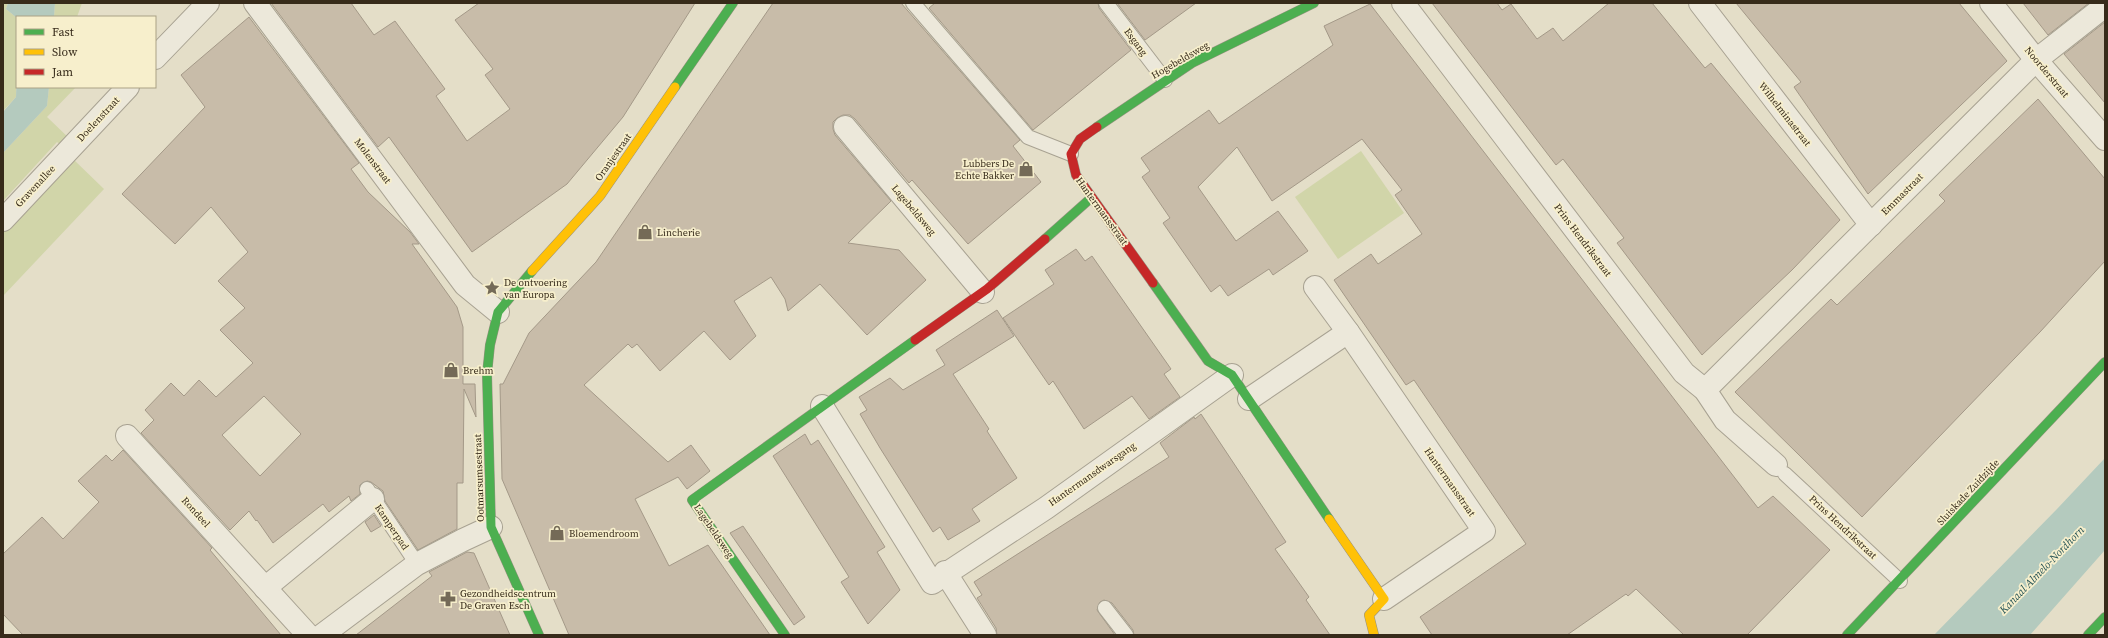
<svg xmlns="http://www.w3.org/2000/svg" width="2108" height="638" font-family="'Source Serif 4',serif">
	<rect width="100%" height="100%" fill="#e4dec8"/>
	<!-- green -->
	<g fill="#d1d5a9">
		<polygon points="3,3 8,3 6,9 17,18 16,97 3,111"/>
		<polygon points="55,3 82,3 77,17 54,17"/>
		<polygon points="49,87 76,87 47,117 72,141 64,149 57,142 3,201 3,153 47,106"/>
		<polygon points="1361,151 1404,213 1338,259 1295,197"/>
		<polygon points="73,159 104,189 3,296 3,232"/>
	</g>
	<!-- water -->
	<g fill="#b4cabe">
		<polygon points="8,3 55,3 54,17 17,18 6,9"/>
		<polygon points="17,66 17,87 49,87 47,106 3,153 3,112 16,97"/>
		<polygon points="2105,458 2105,550 2030,635 1934,635 2057,509"/>
	</g>
	<!-- building -->
	<g fill="#c8bca9" stroke="#a49988" fill-rule="evenodd">
		<polygon points="271,3 351,3 374,35 395,21 445,89 436,96 467,141 510,109 485,75 493,69 455,20 479,3 695,3 623,117 567,184 472,252 389,137 378,147"/>
		<polygon points="773,3 901,3 1020,140 1013,146 1041,182 968,244 912,180 909,183 855,119 850,115 843,115 837,118 833,122 833,129 835,135 891,201 848,243 899,250 926,280 867,335 820,284 788,311 785,299 771,277 734,301 756,336 730,360 704,331 660,371 637,344 632,348 628,344 584,385 668,462 691,445 710,471 687,489 678,477 635,499 669,566 708,545 770,635 569,635 502,479 500,384 503,384 529,333 596,262"/>
		<polygon points="935,3 1098,3 1099,8 1131,50 1033,130 929,8"/>
		<polygon points="1117,3 1196,3 1145,40"/>
		<polygon points="1432,3 1497,3 1502,10 1511,4 1537,39 1553,28 1563,41 1609,3 1652,3 1705,68 1711,63 1840,220 1792,270 1702,355 1617,243 1624,238 1563,159 1556,165"/>
		<polygon points="1736,3 1959,3 2007,61 1868,194 1794,87 1801,82"/>
		<polygon points="2023,3 2089,3 2048,35"/>
		<polygon points="1370,4 1758,508 1773,496 1830,550 1747,635 1684,635 1636,589 1628,596 1626,594 1567,635 1432,635 1420,617 1526,544 1414,380 1406,385 1334,280 1371,254 1378,264 1422,234 1395,195 1402,190 1362,139 1272,201 1237,147 1198,187 1236,241 1278,211 1308,251 1273,275 1269,269 1228,296 1220,285 1211,292 1163,223 1170,218 1142,177 1150,171 1141,158 1209,110 1219,124 1333,45 1324,26"/>
		<path d="M249 17 359 163 351 169 368 192 410 232 419 244H412L457 307 463 327V384H475L476 417 464 389 463 483H457V529L418 550 385 501 383 491 371 482 367 481 360 485V494L351 501 349 496 329 512 323 504 273 543 257 520 256 521 249 511 230 530 141 433 154 420 145 410 171 383 184 396 199 380 216 397 253 363 220 330 245 308 218 281 248 252 211 207 175 244 122 194 205 107 181 75ZM264 396 301 434 260 476 222 435Z"/>
		<polygon points="2105,22 2105,103 2064,54"/>
		<polygon points="2038,99 2105,179 2105,261 2040,332 1862,517 1735,392 1831,299 1837,305 1945,201 1939,195"/>
		<polygon points="1076,249 1085,261 1092,256 1171,369 1164,374 1180,397 1149,419 1132,396 1084,429 1053,381 1049,385 1003,318 1054,284 1045,270"/>
		<polygon points="997,310 1014,336 953,374 989,429 987,431 1017,478 972,509 980,521 948,540 940,527 933,532 880,448 860,414 867,410 859,397 890,378 903,390 945,365 936,350"/>
		<polygon points="1201,414 1286,542 1275,549 1309,597 1306,600 1330,635 1134,635 1133,630 1112,603 1104,600 1100,602 1097,610 1115,635 997,635 996,628 977,598 982,595 974,582 1169,457 1160,443 1194,417 1195,419"/>
		<polygon points="805,434 811,445 818,440 885,547 877,552 900,590 868,624 841,582 849,577 773,456"/>
		<polygon points="123,450 212,548 210,550 281,635 23,635 3,614 3,554 42,517 63,539 99,502 78,481 106,455 112,461"/>
		<polygon points="374,515 381,526 371,532 365,522"/>
		<polygon points="743,526 805,617 794,625 730,533"/>
		<polygon points="467,552 474,553 510,635 356,635 432,576 429,572"/>
	</g>
	<g fill="none" stroke-linecap="round" stroke-linejoin="round">
		<defs>
			<g id="lane">
				<polyline points="913,3 1028,137 1071,154"/>
				<polyline points="1106,3 1165,80"/>
				<polyline points="1785,474 1900,581"/>
				<polyline points="367,489 417,564"/>
				<polyline points="1105,608 1126,635"/>
			</g>
			<g id="street">
				<polyline points="255,3 465,285 498,312"/>
				<polyline points="1403,3 1684,373 1705,390 1725,420 1776,465"/>
				<polyline points="1700,3 1871,225"/>
				<polyline points="1991,3 2036,60 2105,139"/>
				<polyline points="155,58 208,3"/>
				<polyline points="845,127 983,292"/>
				<polyline points="3,220 128,87"/>
				<polyline points="1315,287 1348,332"/>
				<polyline points="1705,390 2036,60 2105,6"/>
				<polyline points="1249,399 1348,332 1484,531 1384,599"/>
				<polyline points="822,406 932,583 1046,508 1232,375"/>
				<polyline points="127,436 308,635"/>
				<polyline points="945,572 985,635"/>
				<polyline points="265,588 373,499"/>
				<polyline points="322,635 417,564 463,540 491,527"/>
			</g>
			<g id="fast">
				<polyline points="675,87 733,3"/>
				<polyline points="1097,127 1192,63 1314,3"/>
				<polyline points="1045,239 1091,198"/>
				<polyline points="532,271 498,312 490,345 487,374 491,527 539,635"/>
				<polyline points="1153,283 1208,361 1232,375 1329,519"/>
				<polyline points="785,635 692,500 915,340"/>
				<polyline points="1847,635 2105,362"/>
				<polyline points="2088,635 2105,617"/>
			</g>
			<g id="slow">
				<polyline points="532,271 600,196 675,87"/>
				<polyline points="1329,519 1384,599 1369,615 1374,635"/>
			</g>
			<g id="jam">
				<polyline points="1097,127 1080,139 1071,154 1076,175 1153,283"/>
				<polyline points="915,340 987,289 1045,239"/>
			</g>
		</defs>
		<!-- lane casing -->
		<use href="#lane" stroke="#a8a292" stroke-width="16"/>
		<!-- street casing -->
		<use href="#street" stroke="#a8a292" stroke-width="24"/>
		<!-- fast casing -->
		<use href="#fast" stroke="#989282" stroke-width="10"/>
		<!-- slow casing -->
		<use href="#slow" stroke="#989282" stroke-width="10"/>
		<!-- jam casing -->
		<use href="#jam" stroke="#989282" stroke-width="10"/>
		<!-- lane -->
		<use href="#lane" stroke="#ece8da" stroke-width="14"/>
		<!-- street -->
		<use href="#street" stroke="#ece8da" stroke-width="22"/>
		<!-- fast -->
		<use href="#fast" stroke="#4caf50" stroke-width="9"/>
		<!-- slow -->
		<use href="#slow" stroke="#ffc107" stroke-width="9"/>
		<!-- jam -->
		<use href="#jam" stroke="#c62828" stroke-width="9"/>
	</g>
	<!-- icons -->
	<defs>
		<symbol id="shop-bare" viewBox="-9 -9 18 18"><path d="M-5-2.5h2.3a2.7 3.5 0 0 1 5.4 0H5L5.5 6h-11ZM-1.5-2.5h3a1.5 2.3 0 0 0-3 0Z" fill="#746a57" stroke="#f7efcc" stroke-width="2.5" paint-order="stroke"/></symbol>
		<symbol id="sight-bare" viewBox="-9 -9 18 18"><path d="M0-6L1.8-2.2L6-1.7L2.9 1.2L3.7 5.4L0 3.3L-3.7 5.4L-2.9 1.2L-6-1.7L-1.8-2.2Z" fill="#746a57" stroke="#f7efcc" stroke-width="2.5" paint-order="stroke"/></symbol>
		<symbol id="pharmacy-bare" viewBox="-9 -9 18 18"><path d="M-2-6h4v4h4v4h-4v4h-4v-4h-4v-4h4Z" fill="#746a57" stroke="#f7efcc" stroke-width="2.5" paint-order="stroke"/></symbol>
	</defs>
	<g fill-rule="evenodd">
		<use href="#shop-bare" x="1015" y="158" width="22" height="22"/>
		<use href="#shop-bare" x="634" y="221" width="22" height="22"/>
		<use href="#sight-bare" x="481" y="277" width="22" height="22"/>
		<use href="#shop-bare" x="440" y="359" width="22" height="22"/>
		<use href="#shop-bare" x="546" y="522" width="22" height="22"/>
		<use href="#pharmacy-bare" x="437" y="588" width="22" height="22"/>
	</g>
	<g text-anchor="middle" dominant-baseline="central" stroke-width="3.5" stroke-linejoin="round" paint-order="stroke">
		<!-- street labels -->
		<g font-size="10" fill="#372b1a" stroke="#f7efcc">
			<text transform="translate(1136 42) rotate(53)">Esgang</text>
			<text transform="translate(1180 60) rotate(-30)">Hogebeldsweg</text>
			<text transform="translate(2047 72) rotate(50)">Noorderstraat</text>
			<text transform="translate(1785 114) rotate(52)">Wilhelminastraat</text>
			<text transform="translate(98 119) rotate(-47)">Doelenstraat</text>
			<text transform="translate(613 157) rotate(-55)">Oranjestraat</text>
			<text transform="translate(373 161) rotate(53)">Molenstraat</text>
			<text transform="translate(35 186) rotate(-47)">Gravenallee</text>
			<text transform="translate(1902 194) rotate(-45)">Emmastraat</text>
			<text transform="translate(914 210) rotate(50)">Lagebeldsweg</text>
			<text transform="translate(1102 211) rotate(54)">Hantermansstraat</text>
			<text transform="translate(1583 240) rotate(53)">Prins Hendrikstraat</text>
			<text transform="translate(1092 474) rotate(-35)">Hantermansdwarsgang</text>
			<text transform="translate(479 478) rotate(-92)">Ootmarsumsestraat</text>
			<text transform="translate(1450 482) rotate(55)">Hantermansstraat</text>
			<text transform="translate(1968 492) rotate(-47)">Sluiskade Zuidzijde</text>
			<text transform="translate(196 512) rotate(48)">Rondeel</text>
			<text transform="translate(392 527) rotate(56)">Kamperpad</text>
			<text transform="translate(1843 527) rotate(43)">Prins Hendrikstraat</text>
			<text transform="translate(714 531) rotate(56)">Lagebeldsweg</text>
		</g>
		<!-- poi labels -->
		<g font-size="10" fill="#372b1a" stroke="#f7efcc" text-anchor="start">
			<text x="1014" y="163" text-anchor="end">Lubbers De<tspan x="1014" dy="12">Echte Bakker</tspan></text>
			<text x="657" y="232">Lincherie</text>
			<text x="504" y="282">De ontvoering<tspan x="504" dy="12">van Europa</tspan></text>
			<text x="463" y="370">Brehm</text>
			<text x="569" y="533">Bloemendroom</text>
			<text x="460" y="593">Gezondheidscentrum<tspan x="460" dy="12">De Graven Esch</tspan></text>
		</g>
		<!-- water labels -->
		<g font-size="11" font-style="italic" fill="#295657" stroke="#f7efcc">
			<text transform="translate(2042 570) rotate(-46)">Kanaal Almelo-Nordhorn</text>
		</g>
	</g>
	<!-- border -->
	<rect width="2108" height="638" fill="none" stroke="#372b1a" stroke-width="8"/>
	<!-- legend -->
	<rect x="16" y="16" width="140" height="72" fill="#f7efcc" stroke="#aaa185"/>
	<rect x="24" y="29" width="20" height="6" fill="#4caf50" stroke="#aaa185"/>
	<text x="52" y="36" font-size="12" fill="#372b1a">Fast</text>
	<rect x="24" y="49" width="20" height="6" fill="#ffc107" stroke="#aaa185"/>
	<text x="52" y="56" font-size="12" fill="#372b1a">Slow</text>
	<rect x="24" y="69" width="20" height="6" fill="#c62828" stroke="#aaa185"/>
	<text x="52" y="76" font-size="12" fill="#372b1a">Jam</text>
</svg>
